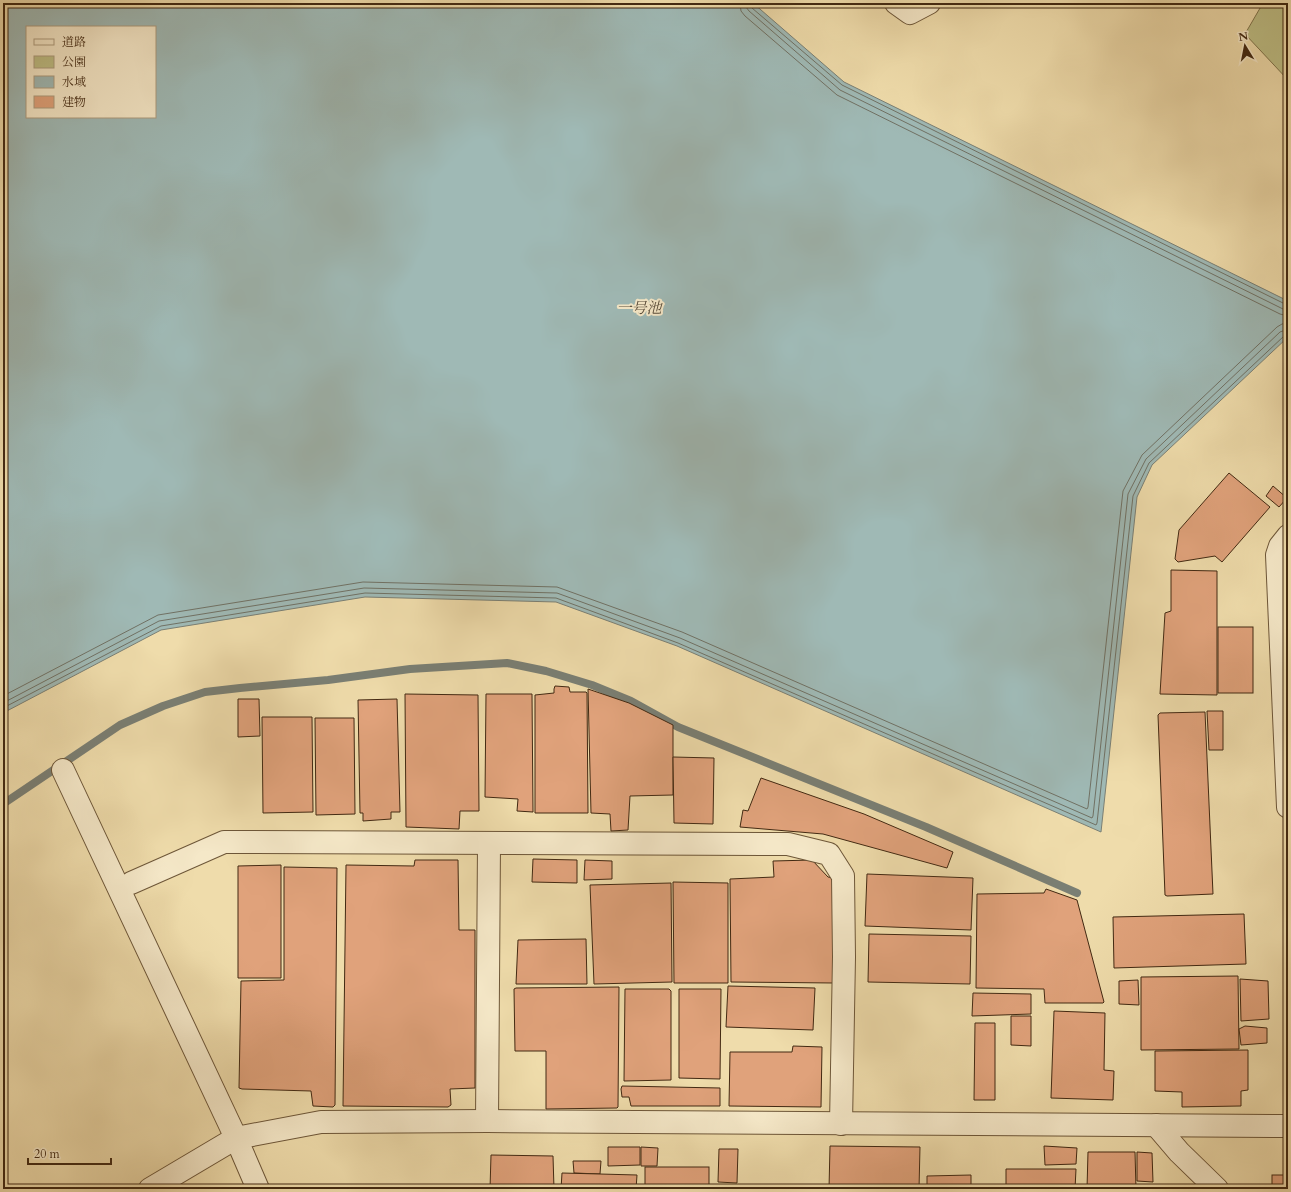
<svg xmlns="http://www.w3.org/2000/svg" width="1291" height="1192" font-family="Cardo,'Noto Serif JP',serif">
	<rect width="100%" height="100%" fill="#efdcab"/>
	<filter id="stains"><feTurbulence type="fractalNoise" baseFrequency=".005" numOctaves="4"/><feColorMatrix values="0 0 0 0 .2 0 0 0 0 .09 0 0 0 0 .02 0 0 0 .5 -.17"/></filter>
	<radialGradient id="worn" r=".72"><stop offset=".6" stop-color="#630" stop-opacity="0"/><stop offset="1" stop-color="#630" stop-opacity=".3"/></radialGradient>
	<!-- green -->
	<polygon fill="#bebf86" stroke="#80744c" points="1263,3 1288,3 1288,80 1245,34"/>
	<!-- water -->
	<path fill="#9fb9b5" stroke="#7a7f74" fill-rule="evenodd" d="M3 3H753L844 82 1288 301V337L1152 465 1137 497 1101 832 677 646 556 602 365 597 161 630 3 713ZM27 27H155V117H27Z"/>
	<g fill="none" stroke-linecap="round" stroke-linejoin="round">
		<!-- shore -->
		<g stroke="#707164" stroke-width="1">
			<polyline points="740,3 741,11 745,16 837,95 1280,314 1288,316"/>
			<polyline points="746,3 746,7 749,11 840,90 1283,309 1288,310"/>
			<polyline points="751,3 752,8 842,85 1285,304 1288,305"/>
			<polyline points="3,696 158,615 363,582 557,587 682,632 1087,809 1088,807 1123,491 1142,455 1277,327 1282,324 1288,323"/>
			<polyline points="3,703 159,621 364,588 557,593 680,638 1092,818 1093,816 1128,494 1146,459 1280,332 1288,329"/>
			<polyline points="3,708 161,626 365,593 556,598 678,643 1096,825 1097,823 1133,496 1149,463 1284,336 1288,334"/>
		</g>
		<!-- stream -->
		<polyline stroke="#7a7f74" stroke-width="8" points="3,804 120,725 163,706 205,692 240,688 328,680 410,669 507,663 546,671 592,685 631,701 678,727 926,827 1077,893"/>
	</g>
	<!-- building -->
	<g fill="#e0a27b" stroke="#422912">
		<polygon points="1229,473 1270,507 1222,562 1215,556 1178,562 1175,559 1179,530"/>
		<polygon points="1273,486 1287,498 1279,507 1266,496"/>
		<polygon points="1171,570 1217,571 1217,695 1160,694 1165,613 1171,611"/>
		<rect x="1218" y="627" width="35" height="66"/>
		<polygon points="555,686 569,687 570,692 586,692 587,693 588,813 535,813 535,695 554,693 554,689"/>
		<polygon points="588,689 629,703 673,725 673,795 630,796 628,830 611,831 610,814 591,813"/>
		<polygon points="405,694 478,695 479,811 460,811 459,829 406,827"/>
		<polygon points="486,694 532,694 533,812 517,811 518,799 485,797"/>
		<polygon points="238,699 259,699 260,736 238,737"/>
		<polygon points="397,699 400,812 391,812 391,819 363,821 363,813 360,813 358,700"/>
		<polygon points="1207,711 1223,711 1223,750 1209,750"/>
		<polygon points="1205,712 1213,894 1167,896 1165,895 1158,715 1160,713"/>
		<polygon points="262,717 312,717 313,812 263,813"/>
		<polygon points="315,718 354,718 355,814 316,815"/>
		<polygon points="673,757 714,758 713,824 674,823"/>
		<polygon points="761,778 864,814 953,852 947,868 823,834 740,827 743,810 748,811"/>
		<polygon points="533,859 577,860 577,883 532,882"/>
		<polygon points="415,860 458,860 459,930 475,930 475,1088 450,1089 451,1105 448,1107 343,1106 346,865 414,866"/>
		<polygon points="585,860 612,861 612,879 584,880"/>
		<polygon points="812,860 828,877 833,878 834,983 731,982 730,879 774,877 773,861"/>
		<polygon points="281,865 281,978 238,978 238,866"/>
		<polygon points="284,867 337,868 335,1105 333,1107 313,1106 311,1091 242,1089 239,1088 241,981 284,980"/>
		<polygon points="867,874 973,878 971,930 865,926"/>
		<polygon points="673,882 728,883 728,983 674,983"/>
		<polygon points="671,883 672,982 594,984 590,885"/>
		<polygon points="1046,889 1077,900 1104,1002 1103,1003 1045,1003 1044,989 976,988 977,894 1044,893"/>
		<polygon points="1244,914 1246,964 1114,968 1113,917"/>
		<polygon points="869,934 971,936 970,984 868,982"/>
		<polygon points="586,939 587,984 516,984 518,940"/>
		<polygon points="1238,976 1239,1049 1141,1050 1141,977"/>
		<polygon points="1240,979 1268,981 1269,1019 1241,1021"/>
		<polygon points="1138,980 1139,1005 1119,1004 1119,981"/>
		<polygon points="728,986 815,988 813,1030 726,1027"/>
		<polygon points="619,987 618,1107 617,1108 546,1109 546,1051 515,1051 514,989 516,988"/>
		<polygon points="625,989 669,989 671,991 671,1080 624,1081"/>
		<polygon points="679,989 721,989 720,1079 679,1078"/>
		<polygon points="973,993 1031,994 1031,1014 972,1016"/>
		<polygon points="1054,1011 1105,1013 1104,1070 1114,1071 1113,1100 1051,1098"/>
		<polygon points="1011,1016 1031,1016 1031,1046 1011,1045"/>
		<polygon points="975,1023 995,1023 995,1100 974,1100"/>
		<polygon points="1245,1026 1267,1028 1267,1043 1241,1045 1239,1029"/>
		<polygon points="793,1046 822,1047 821,1107 729,1106 730,1052 792,1052"/>
		<polygon points="1248,1050 1248,1090 1241,1091 1241,1106 1240,1106 1182,1107 1182,1092 1155,1091 1155,1051"/>
		<polygon points="622,1086 720,1088 720,1106 631,1106 629,1097 622,1097 621,1089"/>
		<polygon points="830,1146 920,1147 919,1189 829,1189"/>
		<polygon points="1044,1146 1077,1148 1076,1164 1045,1165"/>
		<polygon points="608,1147 640,1147 640,1165 608,1166"/>
		<polygon points="641,1147 658,1148 657,1166 641,1166"/>
		<polygon points="719,1149 738,1149 737,1183 718,1182"/>
		<polygon points="1088,1152 1135,1152 1136,1189 1087,1189"/>
		<polygon points="1137,1152 1152,1153 1153,1182 1137,1181"/>
		<polygon points="491,1155 553,1156 554,1189 490,1189"/>
		<polygon points="573,1161 601,1161 600,1174 574,1173"/>
		<rect x="645" y="1167" width="64" height="22"/>
		<polygon points="1006,1169 1076,1169 1075,1189 1006,1189"/>
		<polygon points="562,1173 637,1175 636,1189 561,1189"/>
		<polygon points="971,1175 971,1189 927,1189 927,1176"/>
		<rect x="1272" y="1175" width="16" height="14"/>
	</g>
	<g fill="none" stroke-linecap="round" stroke-linejoin="round">
		<defs>
			<g id="minor">
				<polyline points="896,3 910,13 929,3"/>
				<polyline points="1288,536 1280,546 1277,555 1288,807"/>
				<polyline points="63,770 236,1138 258,1189"/>
				<polyline points="131,883 224,842 788,844 829,854 843,876 844,957 841,1124"/>
				<polyline points="487,1121 489,844"/>
				<polyline points="1156,1125 1179,1152 1217,1189"/>
				<polyline points="150,1189 236,1138 321,1122 487,1121 1288,1126"/>
			</g>
		</defs>
		<!-- minor casing -->
		<use href="#minor" stroke="#6d5638" stroke-width="24"/>
		<!-- minor -->
		<use href="#minor" stroke="#f5e8c8" stroke-width="22"/>
	</g>
	<g text-anchor="middle" dominant-baseline="central" stroke-width="4" stroke-linejoin="round" paint-order="stroke">
		<!-- water labels -->
		<g font-size="15" font-style="italic" fill="#594d3b" stroke="#f5e8c8">
			<text x="639" y="308">一号池</text>
		</g>
	</g>
	<!-- margin -->
	<rect width="1291" height="1192" fill="none" stroke="#efdcab" stroke-width="16"/>
	<rect x="4" y="4" width="1283" height="1184" fill="none" stroke="#422912" stroke-width="2"/>
	<rect x="8" y="8" width="1275" height="1176" fill="none" stroke="#422912"/>
	<!-- legend -->
	<rect x="26" y="26" width="130" height="92" fill="#f5e8c8" stroke="#ad9c7f"/>
	<rect x="34" y="39" width="20" height="6" fill="#f5e8c8" stroke="#ad9c7f"/>
	<text x="62" y="46" font-size="12" fill="#422912">道路</text>
	<rect x="34" y="56" width="20" height="12" fill="#bebf86" stroke="#ad9c7f"/>
	<text x="62" y="66" font-size="12" fill="#422912">公園</text>
	<rect x="34" y="76" width="20" height="12" fill="#9fb9b5" stroke="#ad9c7f"/>
	<text x="62" y="86" font-size="12" fill="#422912">水域</text>
	<rect x="34" y="96" width="20" height="12" fill="#e0a27b" stroke="#ad9c7f"/>
	<text x="62" y="106" font-size="12" fill="#422912">建物</text>
	<!-- north arrow -->
	<g transform="translate(1245 46) rotate(350)" stroke="#f5e8c8" stroke-width="3" paint-order="stroke">
	<path d="M0-3L7 15L0 10L-7 15Z" fill="#422912"/>
	<text y="-6" font-size="11" font-weight="bold" text-anchor="middle" fill="#422912">N</text>
	</g>
	<!-- scale -->
	<path d="M28 1158v6h83v-6" fill="none" stroke="#422912" stroke-width="2"/>
	<text x="34" y="1158" font-size="12" fill="#422912" stroke="#f5e8c8" stroke-width="3" paint-order="stroke">20 m</text>
	<rect width="100%" height="100%" filter="url(#stains)"/>
	<rect width="100%" height="100%" fill="url(#worn)"/>
</svg>
